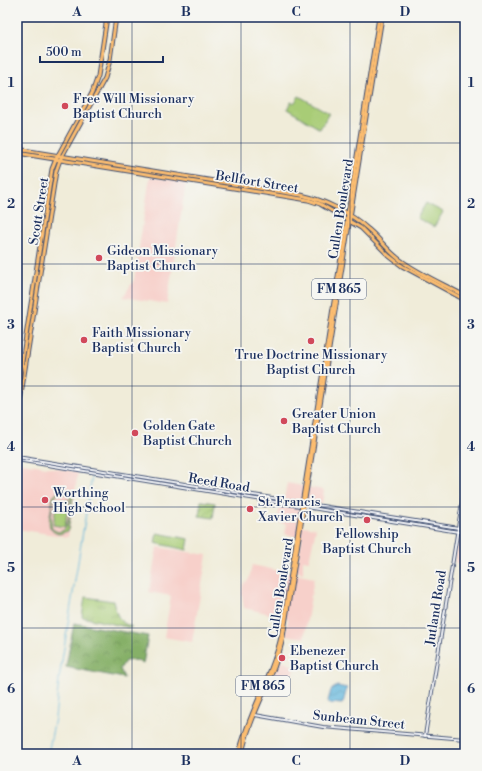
<svg xmlns="http://www.w3.org/2000/svg" width="482" height="771" font-family="'Libre Bodoni',serif">
	<defs>
		<pattern id="grass-tufts" width="24" height="20" patternUnits="userSpaceOnUse"><rect width="24" height="20" fill="#a8cc76"/><path d="M3 7l-1-3M5 7V3M7 7l1-3M15 17l-1-3M17 17v-4M19 17l1-3" fill="none" stroke="#88a664"/></pattern>
		<pattern id="forest-crowns" width="20" height="18" patternUnits="userSpaceOnUse"><rect width="20" height="18" fill="#86b067"/><path d="M2 6a3 3 0 1 1 6 0M12 15a3 3 0 1 1 6 0" fill="none" stroke="#6d9058"/></pattern>
		<pattern id="garden-furrows" width="10" height="10" patternUnits="userSpaceOnUse"><rect width="10" height="10" fill="#a8cc76"/><path d="M-1 1l2-2M0 10L10 0M9 11l2-2" fill="none" stroke="#88a664"/></pattern>
		<pattern id="water-waves" width="16" height="10" patternUnits="userSpaceOnUse"><rect width="16" height="10" fill="#60b5dc"/><path d="M0 5q4-4 8 0t8 0" fill="none" stroke="#4e94b6"/></pattern>
	</defs>
	<rect width="100%" height="100%" fill="#f6f6f2"/>
	<filter id="ink" filterUnits="userSpaceOnUse"><feTurbulence type="fractalNoise" baseFrequency=".025" numOctaves="2"/><feDisplacementMap in="SourceGraphic" scale="8" xChannelSelector="R" yChannelSelector="G"/><feConvolveMatrix kernelMatrix="1 2 1 2 8 2 1 2 1" color-interpolation-filters="sRGB"/></filter>
	<filter id="wash" filterUnits="userSpaceOnUse"><feTurbulence type="fractalNoise" baseFrequency=".012" numOctaves="4" result="noise"/><feDisplacementMap in="SourceGraphic" scale="16" xChannelSelector="R" yChannelSelector="G"/><feGaussianBlur stdDeviation="0.9" result="paint"/><feColorMatrix in="noise" values="0 0 0 0 0 0 0 0 0 0 0 0 0 0 0 0 0 1.4 0 .05"/><feComposite in="paint" operator="in"/></filter>
	<g filter="url(#wash)">
		<rect width="100%" height="100%" fill="#f0ecd9"/>
		<!-- built -->
		<g fill="#f7d0ca">
			<polygon points="150,177 186,182 167,304 123,297 134,280"/>
			<polygon points="17,462 78,472 68,537 17,529"/>
			<polygon points="287,483 324,490 322,504 301,501 297,525 316,528 309,561 303,560 303,573 296,571 302,538 285,534 287,524 277,522 280,505 284,499"/>
			<polygon points="459,533 465,534 465,564 455,563"/>
			<polygon points="157,547 207,555 192,642 164,637 171,596 149,592"/>
			<polygon points="252,565 314,578 304,638 286,635 288,618 244,608 242,594 243,585 249,579"/>
			<polygon points="280,661 287,663 295,667 284,694 268,687"/>
		</g>
		<!-- grass -->
		<path fill="url(#grass-tufts)" stroke="#627e6a" d="M85 597 113 601C116 612 118 623 131 626V628L82 617Z"/>
		<!-- forest -->
		<polygon fill="url(#forest-crowns)" stroke="#507062" points="74,623 148,636 143,664 136,660 125,661 120,669 124,678 66,667"/>
		<!-- park -->
		<g fill="#a8cc76" stroke="#627e6a" fill-rule="evenodd">
			<polygon points="299,96 329,113 320,129 287,109 291,102 294,103"/>
			<polygon points="426,203 443,212 434,227 417,218"/>
			<path d="M61 491 68 493 73 497 68 531 59 534C46 531 49 520 51 510 52 506 52 501 53 497 55 494 58 492 61 491ZM64 493C67 494 68 494 70 497 73 502 68 526 64 530L58 532 52 529C50 523 52 502 55 497 58 493 60 493 64 493Z"/>
			<polygon points="57,499 69,500 65,527 53,525"/>
			<polygon points="157,533 189,539 187,550 155,543"/>
		</g>
		<!-- garden -->
		<polygon fill="url(#garden-furrows)" stroke="#627e6a" points="201,501 215,503 213,518 199,516"/>
		<!-- water -->
		<polygon fill="url(#water-waves)" stroke="#3e729d" points="337,686 347,688 343,703 342,704 329,703 328,701 331,690"/>
		<g fill="none" stroke-linecap="round" stroke-linejoin="round">
			<!-- stream -->
			<polyline stroke="#60b5dc" stroke-width="1" points="48,754 55,718 59,679 92,476"/>
		</g>
	</g>
	<g filter="url(#ink)">
		<g fill="none" stroke-linecap="round" stroke-linejoin="round">
			<defs>
				<g id="minor">
					<polyline points="17,457 465,529"/>
					<polyline points="17,460 465,533"/>
					<polyline points="255,715 323,727 465,739"/>
					<polyline points="425,736 465,484"/>
				</g>
				<g id="major">
					<path d="M17 149 301 195C324 200 351 213 368 229 379 238 387 250 399 259 419 274 443 284 465 296"/>
					<polyline points="17,153 308,200 320,204 361,228 389,256 402,266 465,300"/>
					<polyline points="17,394 52,169 56,159 92,93 98,76 107,17"/>
					<polyline points="17,420 56,171 60,160 105,78 110,60 116,17"/>
					<path d="M239 754C248 713 272 678 281 637L379 17"/>
					<path d="M242 754C250 713 275 678 283 637L382 17"/>
				</g>
			</defs>
			<!-- minor casing -->
			<use href="#minor" stroke="#3b4b70" stroke-width="4"/>
			<!-- major casing -->
			<use href="#major" stroke="#3b4b70" stroke-width="5"/>
			<!-- minor -->
			<use href="#minor" stroke="#fff" stroke-width="2"/>
			<!-- major -->
			<use href="#major" stroke="#fcbd6f" stroke-width="3"/>
		</g>
	</g>
	<!-- grid -->
	<path fill="none" stroke="#1b2f5e" stroke-width="1" stroke-opacity="0.55" d="M132 17V754M241 17V754M350 17V754M17 143H465M17 264H465M17 386H465M17 507H465M17 628H465"/>
	<!-- markers -->
	<g fill="#d1495b" stroke="#f6f6f2" stroke-width="1.5">
		<circle cx="65" cy="106" r="4"/>
		<circle cx="99" cy="258" r="4"/>
		<circle cx="84" cy="340" r="4"/>
		<circle cx="311" cy="341" r="4"/>
		<circle cx="284" cy="421" r="4"/>
		<circle cx="135" cy="433" r="4"/>
		<circle cx="45" cy="500" r="4"/>
		<circle cx="250" cy="509" r="4"/>
		<circle cx="367" cy="520" r="4"/>
		<circle cx="282" cy="658" r="4"/>
	</g>
	<g text-anchor="middle" dominant-baseline="central" stroke-width="3.5" stroke-linejoin="round" paint-order="stroke">
		<!-- shield labels -->
		<g fill="#f6f6f2" stroke="#5d6b8a" stroke-width="1">
			<rect x="312" y="279" width="54" height="20" rx="3"/>
			<rect x="236" y="676" width="54" height="20" rx="3"/>
		</g>
		<g font-size="12" font-weight="bold" fill="#1b2f5e">
			<text x="339" y="289">FM 865</text>
			<text x="263" y="686">FM 865</text>
		</g>
		<!-- poi labels -->
		<g font-size="13" fill="#1b2f5e" stroke="#f6f6f2" text-anchor="start">
			<text x="73" y="99">Free Will Missionary<tspan x="73" dy="15">Baptist Church</tspan></text>
			<text x="107" y="251">Gideon Missionary<tspan x="107" dy="15">Baptist Church</tspan></text>
			<text x="92" y="333">Faith Missionary<tspan x="92" dy="15">Baptist Church</tspan></text>
			<text x="311" y="355" text-anchor="middle">True Doctrine Missionary<tspan x="311" dy="15">Baptist Church</tspan></text>
			<text x="292" y="414">Greater Union<tspan x="292" dy="15">Baptist Church</tspan></text>
			<text x="143" y="426">Golden Gate<tspan x="143" dy="15">Baptist Church</tspan></text>
			<text x="53" y="493">Worthing<tspan x="53" dy="15">High School</tspan></text>
			<text x="258" y="502">St. Francis<tspan x="258" dy="15">Xavier Church</tspan></text>
			<text x="367" y="534" text-anchor="middle">Fellowship<tspan x="367" dy="15">Baptist Church</tspan></text>
			<text x="290" y="651">Ebenezer<tspan x="290" dy="15">Baptist Church</tspan></text>
		</g>
		<!-- street labels -->
		<g font-size="13" fill="#1b2f5e" stroke="#f6f6f2">
			<text transform="translate(257 182) rotate(9)">Bellfort Street</text>
			<text transform="translate(341 209) rotate(-81)">Cullen Boulevard</text>
			<text transform="translate(39 211) rotate(-81)">Scott Street</text>
			<text transform="translate(219 483) rotate(9)">Reed Road</text>
			<text transform="translate(281 588) rotate(-81)">Cullen Boulevard</text>
			<text transform="translate(436 608) rotate(-81)">Jutland Road</text>
			<text transform="translate(359 720) rotate(6)">Sunbeam Street</text>
		</g>
	</g>
	<!-- margin -->
	<rect width="482" height="771" fill="none" stroke="#f6f6f2" stroke-width="44"/>
	<!-- scale -->
	<path d="M40 56v6h123v-6" fill="none" stroke="#1b2f5e" stroke-width="2"/>
	<text x="46" y="56" font-size="12" fill="#1b2f5e" stroke="#f6f6f2" stroke-width="3" paint-order="stroke">500 m</text>
	<rect x="22" y="22" width="438" height="727" fill="none" stroke="#1b2f5e" stroke-width="1.5"/>
	<g font-size="13" text-anchor="middle" font-weight="bold" fill="#1b2f5e">
		<text x="77" y="16">A</text>
		<text x="186" y="16">B</text>
		<text x="296" y="16">C</text>
		<text x="405" y="16">D</text>
		<text x="11" y="87">1</text>
		<text x="471" y="87">1</text>
		<text x="11" y="208">2</text>
		<text x="471" y="208">2</text>
		<text x="11" y="329">3</text>
		<text x="471" y="329">3</text>
		<text x="11" y="451">4</text>
		<text x="471" y="451">4</text>
		<text x="11" y="572">5</text>
		<text x="471" y="572">5</text>
		<text x="11" y="693">6</text>
		<text x="471" y="693">6</text>
		<text x="77" y="765">A</text>
		<text x="186" y="765">B</text>
		<text x="296" y="765">C</text>
		<text x="405" y="765">D</text>
	</g>
</svg>
